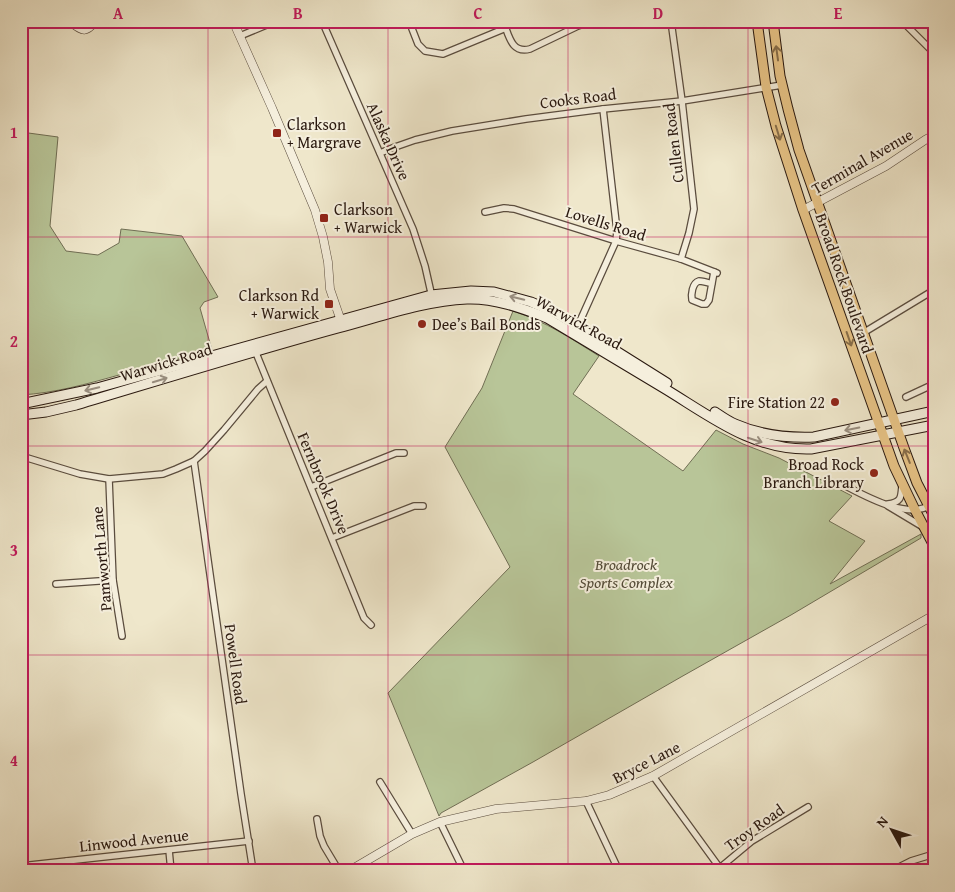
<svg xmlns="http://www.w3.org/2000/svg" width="955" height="892" font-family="'Gentium Book Plus',serif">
	<rect width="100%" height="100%" fill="#efe7cb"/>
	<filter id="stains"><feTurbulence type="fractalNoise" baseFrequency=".004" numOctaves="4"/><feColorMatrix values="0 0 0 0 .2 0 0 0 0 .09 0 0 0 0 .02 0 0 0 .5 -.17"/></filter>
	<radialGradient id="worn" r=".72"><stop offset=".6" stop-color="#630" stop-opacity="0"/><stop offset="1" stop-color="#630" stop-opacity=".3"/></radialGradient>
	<!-- green -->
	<g fill="#b8c598" stroke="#706e54">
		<path d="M21 132 58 137 50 226 66 251 98 255 119 243 121 229 182 236 218 297 204 302 200 308 212 350C181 358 150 367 119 375 87 384 55 393 21 395Z"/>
		<path d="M513 311C547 322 570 338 599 356L573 394 683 471 716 430 743 444 779 458 852 496 829 521 865 541 830 584 921 534V538L791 615 681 677 533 762 441 813 439 816 388 693 510 567 445 447 482 388Z"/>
	</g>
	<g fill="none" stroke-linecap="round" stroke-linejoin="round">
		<defs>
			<g id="minor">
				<polyline points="322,21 413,229 425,266 432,297"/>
				<polyline points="409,21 418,44 425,51 443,54 506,28"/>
				<path d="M503 21C509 35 511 54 530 49L578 26 587 23 595 21"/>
				<polyline points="671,21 682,101 694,209 689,233 681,259"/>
				<polyline points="902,21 934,53"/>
				<polyline points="240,36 276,21"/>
				<polyline points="380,153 395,147 415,140 452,131 526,119 603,109 682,101 782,85"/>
				<polyline points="485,212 504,208 514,209 616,241 681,259 717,273"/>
				<path d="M712 284C709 283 702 281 699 281 692 283 691 295 692 300L702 304H706L709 300 714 272"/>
				<polyline points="576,330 616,241 617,231 603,109"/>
				<polyline points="863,333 934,290"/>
				<polyline points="254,348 364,618 371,625"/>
				<polyline points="906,397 934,384"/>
				<polyline points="21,456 80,474 109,479 163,474 176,469 194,461 205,451 224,430 258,389 267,381"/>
				<polyline points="194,461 241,794 253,871"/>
				<polyline points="109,479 113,580 122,636"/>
				<path d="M842 484C865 496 910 522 934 503"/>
				<polyline points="311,487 396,453 404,453"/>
				<path d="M888 504C902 502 901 497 902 485"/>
				<polyline points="888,506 923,527"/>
				<polyline points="332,538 414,506 423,506"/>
				<polyline points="56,584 113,580"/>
				<polyline points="653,776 722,871"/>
				<polyline points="380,782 412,834"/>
				<polyline points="586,801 619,871"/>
				<polyline points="317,819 320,836 324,846 339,871"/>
				<polyline points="440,822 464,871"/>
				<polyline points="169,850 171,871"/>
				<polyline points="67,861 68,871"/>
				<polyline points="21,866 249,841"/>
				<polyline points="901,866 911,861 934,854"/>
				<polyline points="716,871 752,841 808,807"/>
			</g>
			<g id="tertiary">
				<path d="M69 21C82 30 84 35 96 21"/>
				<polyline points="233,21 272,108 315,210 323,237 328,262 330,289 342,324"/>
				<polyline points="803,210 886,166 925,140 934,135"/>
				<polyline points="349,871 412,834 440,822 496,809 586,801 609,795 653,776 934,615"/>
			</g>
			<g id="secondary">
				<polyline points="21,404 97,388 431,295 471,291 494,292 531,302 554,312 667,383"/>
				<path d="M715 412C721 416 728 421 735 424 760 435 787 438 814 437L934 411"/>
				<path d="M21 415 46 412 76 405C163 379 250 352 338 328 380 317 423 301 467 299 494 298 522 308 547 318 585 341 624 364 662 387 709 415 752 451 811 449L934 425"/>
			</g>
			<g id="primary">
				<polyline points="757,21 766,87 776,126 803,210 894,466 915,510 934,546"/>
				<polyline points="773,21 780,76 788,109 799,150 904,448 917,483 934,516"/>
			</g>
		</defs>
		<!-- minor casing -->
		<use href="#minor" stroke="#5a4c3e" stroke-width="8"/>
		<!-- tertiary casing -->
		<use href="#tertiary" stroke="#5a4c3e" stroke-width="9"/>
		<!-- secondary casing -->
		<use href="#secondary" stroke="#29180f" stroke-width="11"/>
		<!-- primary casing -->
		<use href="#primary" stroke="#29180f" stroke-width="11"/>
		<!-- minor -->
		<use href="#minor" stroke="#f5efdd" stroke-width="5.5"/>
		<!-- tertiary -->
		<use href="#tertiary" stroke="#f5efdd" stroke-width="8"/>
		<!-- secondary -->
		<use href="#secondary" stroke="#f5efdd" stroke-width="9"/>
		<!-- primary -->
		<use href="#primary" stroke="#e8c486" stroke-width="9"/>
	</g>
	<!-- one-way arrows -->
	<defs><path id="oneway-shaft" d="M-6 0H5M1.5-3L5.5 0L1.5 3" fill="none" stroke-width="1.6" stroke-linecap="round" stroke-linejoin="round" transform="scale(1.25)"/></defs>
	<g stroke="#886e4a">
		<use href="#oneway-shaft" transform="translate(777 53) rotate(-98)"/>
		<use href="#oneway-shaft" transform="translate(778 133) rotate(73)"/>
		<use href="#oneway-shaft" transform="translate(849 339) rotate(71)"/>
		<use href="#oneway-shaft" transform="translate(907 456) rotate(-112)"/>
	</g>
	<g stroke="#998e80">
		<use href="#oneway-shaft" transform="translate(517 298) rotate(-166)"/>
		<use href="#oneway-shaft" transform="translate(160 380) rotate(-17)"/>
		<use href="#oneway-shaft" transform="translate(92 389) rotate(166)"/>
		<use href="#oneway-shaft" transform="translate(852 429) rotate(168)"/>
		<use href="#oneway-shaft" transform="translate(755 440) rotate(18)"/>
	</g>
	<!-- grid -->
	<path fill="none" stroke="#c2185b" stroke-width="1" stroke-opacity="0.55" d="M208 21V871M388 21V871M568 21V871M748 21V871M21 237H934M21 446H934M21 655H934"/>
	<!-- markers -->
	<g fill="#8f2418" stroke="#f5efdd" stroke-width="2">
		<rect x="272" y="128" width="10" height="10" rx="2.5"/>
		<rect x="319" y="213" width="10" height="10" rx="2.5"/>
		<rect x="324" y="299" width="10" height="10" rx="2.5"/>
		<circle cx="422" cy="324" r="5"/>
		<circle cx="835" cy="402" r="5"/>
		<circle cx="874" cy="473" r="5"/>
	</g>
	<g text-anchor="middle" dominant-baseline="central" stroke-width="4" stroke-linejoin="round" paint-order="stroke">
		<!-- street labels -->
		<g font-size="16" fill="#29180f" stroke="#f5efdd">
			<text transform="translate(578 98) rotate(-7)">Cooks Road</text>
			<text transform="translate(389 141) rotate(66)">Alaska Drive</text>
			<text transform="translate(673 143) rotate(-97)">Cullen Road</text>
			<text transform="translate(862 161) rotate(-30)">Terminal Avenue</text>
			<text transform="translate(606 223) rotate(17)">Lovells Road</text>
			<text transform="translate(845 283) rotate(71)">Broad Rock Boulevard</text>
			<text transform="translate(579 322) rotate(29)">Warwick Road</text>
			<text transform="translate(166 362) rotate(-17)">Warwick Road</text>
			<text transform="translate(324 483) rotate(67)">Fernbrook Drive</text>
			<text transform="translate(101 559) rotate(-95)">Pamworth Lane</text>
			<text transform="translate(236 664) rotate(82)">Powell Road</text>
			<text transform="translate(646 762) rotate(-27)">Bryce Lane</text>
			<text transform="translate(754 827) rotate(-35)">Troy Road</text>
			<text transform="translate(134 840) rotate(-6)">Linwood Avenue</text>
		</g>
		<!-- poi labels -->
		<g font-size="16" fill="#29180f" stroke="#f5efdd" text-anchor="start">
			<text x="287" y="124">Clarkson<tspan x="287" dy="18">+ Margrave</tspan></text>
			<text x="334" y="209">Clarkson<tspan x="334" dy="18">+ Warwick</tspan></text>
			<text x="319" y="295" text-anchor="end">Clarkson Rd<tspan x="319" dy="18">+ Warwick</tspan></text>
			<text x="432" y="324">Dee’s Bail Bonds</text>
			<text x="825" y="402" text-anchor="end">Fire Station 22</text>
			<text x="864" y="464" text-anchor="end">Broad Rock<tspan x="864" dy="18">Branch Library</tspan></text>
		</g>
		<!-- park labels -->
		<g font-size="16" font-style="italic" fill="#544c38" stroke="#f5efdd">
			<text x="626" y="564">Broadrock<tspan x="626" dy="18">Sports Complex</tspan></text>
		</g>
	</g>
	<!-- margin -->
	<rect width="955" height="892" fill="none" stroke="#efe7cb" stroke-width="55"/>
	<!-- north arrow -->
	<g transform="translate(892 830) rotate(310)" stroke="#f5efdd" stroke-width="4" paint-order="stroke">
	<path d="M0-4L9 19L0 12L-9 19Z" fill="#29180f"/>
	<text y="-8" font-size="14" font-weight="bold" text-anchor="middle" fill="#29180f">N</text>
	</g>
	<rect x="28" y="28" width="900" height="836" fill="none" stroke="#c2185b" stroke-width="2"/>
	<g font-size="16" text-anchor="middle" font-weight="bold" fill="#c2185b">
		<text x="118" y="19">A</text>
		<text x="298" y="19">B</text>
		<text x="478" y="19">C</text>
		<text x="658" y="19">D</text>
		<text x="838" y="19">E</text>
		<text x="14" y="138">1</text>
		<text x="14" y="347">2</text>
		<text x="14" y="556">3</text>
		<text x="14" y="766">4</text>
	</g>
	<rect width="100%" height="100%" filter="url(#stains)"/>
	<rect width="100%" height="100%" fill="url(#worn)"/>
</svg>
